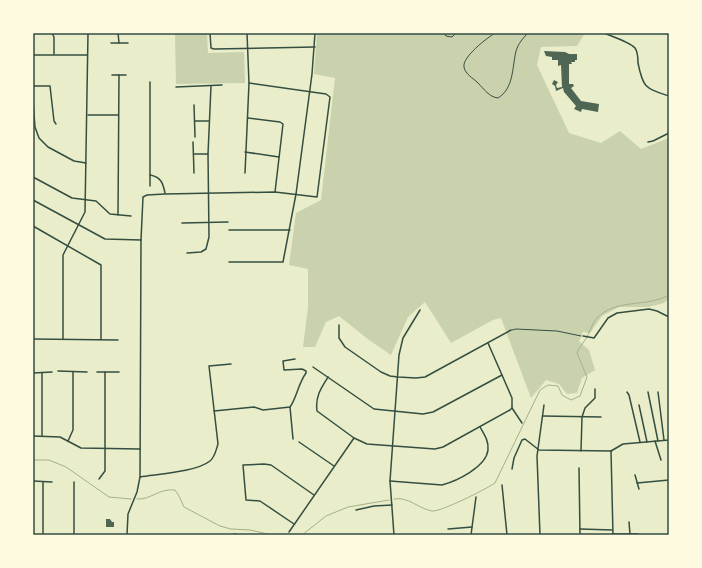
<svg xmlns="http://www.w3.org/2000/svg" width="702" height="568" font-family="'DejaVu Sans',sans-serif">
	<rect width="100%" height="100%" fill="#e9edc9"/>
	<!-- green -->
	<g fill="#cad2ad">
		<polygon points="175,33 207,33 208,53 244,52 245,83 176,84"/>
		<polygon points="317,33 585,33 577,46 541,47 537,65 569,133 601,143 620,131 641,149 669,138 669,299 664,303 648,307 619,307 602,316 590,333 583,332 579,341 589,350 595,370 582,378 577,393 567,394 559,384 546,380 531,398 501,318 493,320 451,343 425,302 408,317 391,355 369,340 339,316 326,322 315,347 303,347 308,307 308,269 289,265 296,213 321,200 335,78 314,74"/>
	</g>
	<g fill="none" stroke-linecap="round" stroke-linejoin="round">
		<!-- stream -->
		<g stroke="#a3b18a" stroke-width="1">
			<polyline points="663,33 669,35"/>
			<polyline points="33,460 49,460 66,467 109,497 131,499"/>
			<path d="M137 499C151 500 159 488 175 490L179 496 184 507 220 526 231 529 250 530 272 535"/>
			<path d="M394 499C408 496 419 509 432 511 441 512 486 489 495 483L540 390 548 385 558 386 562 395 571 400 580 396 587 377 577 353C579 347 582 345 585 340 590 333 591 325 597 318 616 298 646 308 669 295"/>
			<polyline points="302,535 326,516 348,507 389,500"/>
		</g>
	</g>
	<!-- building -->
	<g fill="#4f6655">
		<polygon points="544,51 565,52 569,54 577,54 577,60 575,60 575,62 571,62 572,64 569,64 569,84 573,84 574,86 571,88 581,101 599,104 598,112 582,109 581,112 574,109 576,106 564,92 563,88 556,91 555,86 552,84 554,80 558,82 556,85 557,88 562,87 561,65 558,66 558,60 552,60 552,57 546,56"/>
		<polygon points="106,519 110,519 112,522 114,522 114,527 106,527"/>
	</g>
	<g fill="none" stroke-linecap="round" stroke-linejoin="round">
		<!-- path -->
		<g stroke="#344e41" stroke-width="1">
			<polyline points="444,33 446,36 452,37 456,33"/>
			<path d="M495 33C487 38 462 57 464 67 465 74 473 78 478 83 484 89 489 97 498 98 514 88 512 68 516 51 518 44 523 38 528 33"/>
			<polyline points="512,330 516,329 557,331 581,336"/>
		</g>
		<!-- minor -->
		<g stroke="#344e41" stroke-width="1.5">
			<polyline points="52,33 54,37 54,54"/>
			<polyline points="118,33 119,43"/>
			<polyline points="210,33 211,48 214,49 315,47"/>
			<path d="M604 33C611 36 630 42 635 48 638 52 638 58 638 63 643 88 645 88 669 96"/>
			<polyline points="111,43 128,43"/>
			<polyline points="33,55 87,55"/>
			<polyline points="112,75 126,75"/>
			<polyline points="33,86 50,86 54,121 56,124"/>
			<polyline points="176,87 222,85"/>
			<polyline points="33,101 35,127 39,138 48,147 74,161 86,163"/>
			<polyline points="194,105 195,137"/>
			<polyline points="88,115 118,115"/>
			<polyline points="248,118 280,122 283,124 275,192"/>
			<polyline points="195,121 209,121"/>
			<polyline points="193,142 194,173"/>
			<polyline points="648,142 653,141 669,133"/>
			<polyline points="245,152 279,157"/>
			<polyline points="194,154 208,154"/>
			<polyline points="245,173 249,83 247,33"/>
			<path d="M150 175C161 177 163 183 165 193"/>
			<polyline points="33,177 72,198 96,201 110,214 131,216"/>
			<polyline points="150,186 150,82"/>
			<polyline points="33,200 105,239 141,240"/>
			<polyline points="118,215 119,75"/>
			<polyline points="182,223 228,222"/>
			<polyline points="33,226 101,265 101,339"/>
			<polyline points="229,230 290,230"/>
			<polyline points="187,253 201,252 206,249 209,237 208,154 211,86"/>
			<polyline points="229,262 283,262 296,194 312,74 315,33"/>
			<polyline points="339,325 339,338 345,347 381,372 390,376 398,377 416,378 425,377 511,330"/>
			<polyline points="583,336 594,338 608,318 617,313 649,309 657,311 669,317"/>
			<polyline points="33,339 118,340"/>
			<polyline points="63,339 63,255 85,212 88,33"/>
			<polyline points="488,343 512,398 512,408 522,423"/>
			<polyline points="313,367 374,409 423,414 433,412 502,375"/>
			<polyline points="58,371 87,372"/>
			<polyline points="97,372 119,372"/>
			<polyline points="33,373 52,372"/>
			<polyline points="42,373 42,436"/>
			<path d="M328 377C321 388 315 397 317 411L354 438 367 444 435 449 443 447 510 410 512 408"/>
			<polyline points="627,392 629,395 640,442"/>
			<polyline points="648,392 658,441"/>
			<polyline points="658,392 664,440"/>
			<polyline points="639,405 647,442"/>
			<polyline points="290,407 293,439"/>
			<path d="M214 411 254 407 263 410 290 407C297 397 298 384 306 373V371L302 369 284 370 283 361 295 359"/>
			<polyline points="543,416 601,417"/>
			<polyline points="33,436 60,437 81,448 140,449"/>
			<polyline points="68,441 73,430 73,372"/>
			<polyline points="655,441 661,460"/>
			<polyline points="299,442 334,466"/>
			<polyline points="581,451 582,417 585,408 595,398 595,389"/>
			<polyline points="611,451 613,535"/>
			<polyline points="611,451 623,444 669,440"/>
			<polyline points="579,468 580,535"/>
			<polyline points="512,469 514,458 522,440 525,439 539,450 611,451"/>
			<polyline points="635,475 639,489"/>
			<path d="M140 477C158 474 196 472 210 461 215 457 216 450 218 444L209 366 231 364"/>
			<polyline points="99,479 105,471 105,372"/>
			<polyline points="33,481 52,482"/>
			<path d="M390 481 442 485C457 481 486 467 488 450 489 441 484 434 480 427"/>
			<polyline points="43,482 43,535"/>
			<polyline points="637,483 669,480"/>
			<polyline points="502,485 507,535"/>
			<polyline points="356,510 374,506 392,505"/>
			<polyline points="629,522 630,534"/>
			<polyline points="294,524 260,501 246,500 243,465 264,464 271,465 314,495"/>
			<polyline points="448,529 472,527"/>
			<polyline points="580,529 612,530"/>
			<polyline points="289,532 354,438"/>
			<polyline points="234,534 239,535"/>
			<polyline points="613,534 638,534"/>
			<polyline points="74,535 74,482"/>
			<polyline points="127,535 128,514 137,492 140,477 141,240 143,197 147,195 165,194 275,192 317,197 330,97 326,94 249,83"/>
			<polyline points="394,535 390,481 399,355 403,338 420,310"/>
			<polyline points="471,535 476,497"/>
			<polyline points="540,535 537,456 544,405"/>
		</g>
	</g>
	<!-- border -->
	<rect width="702" height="568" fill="none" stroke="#fefae0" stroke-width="68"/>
	<rect x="34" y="34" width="634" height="500" fill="none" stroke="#344e41" stroke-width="1.5"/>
</svg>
